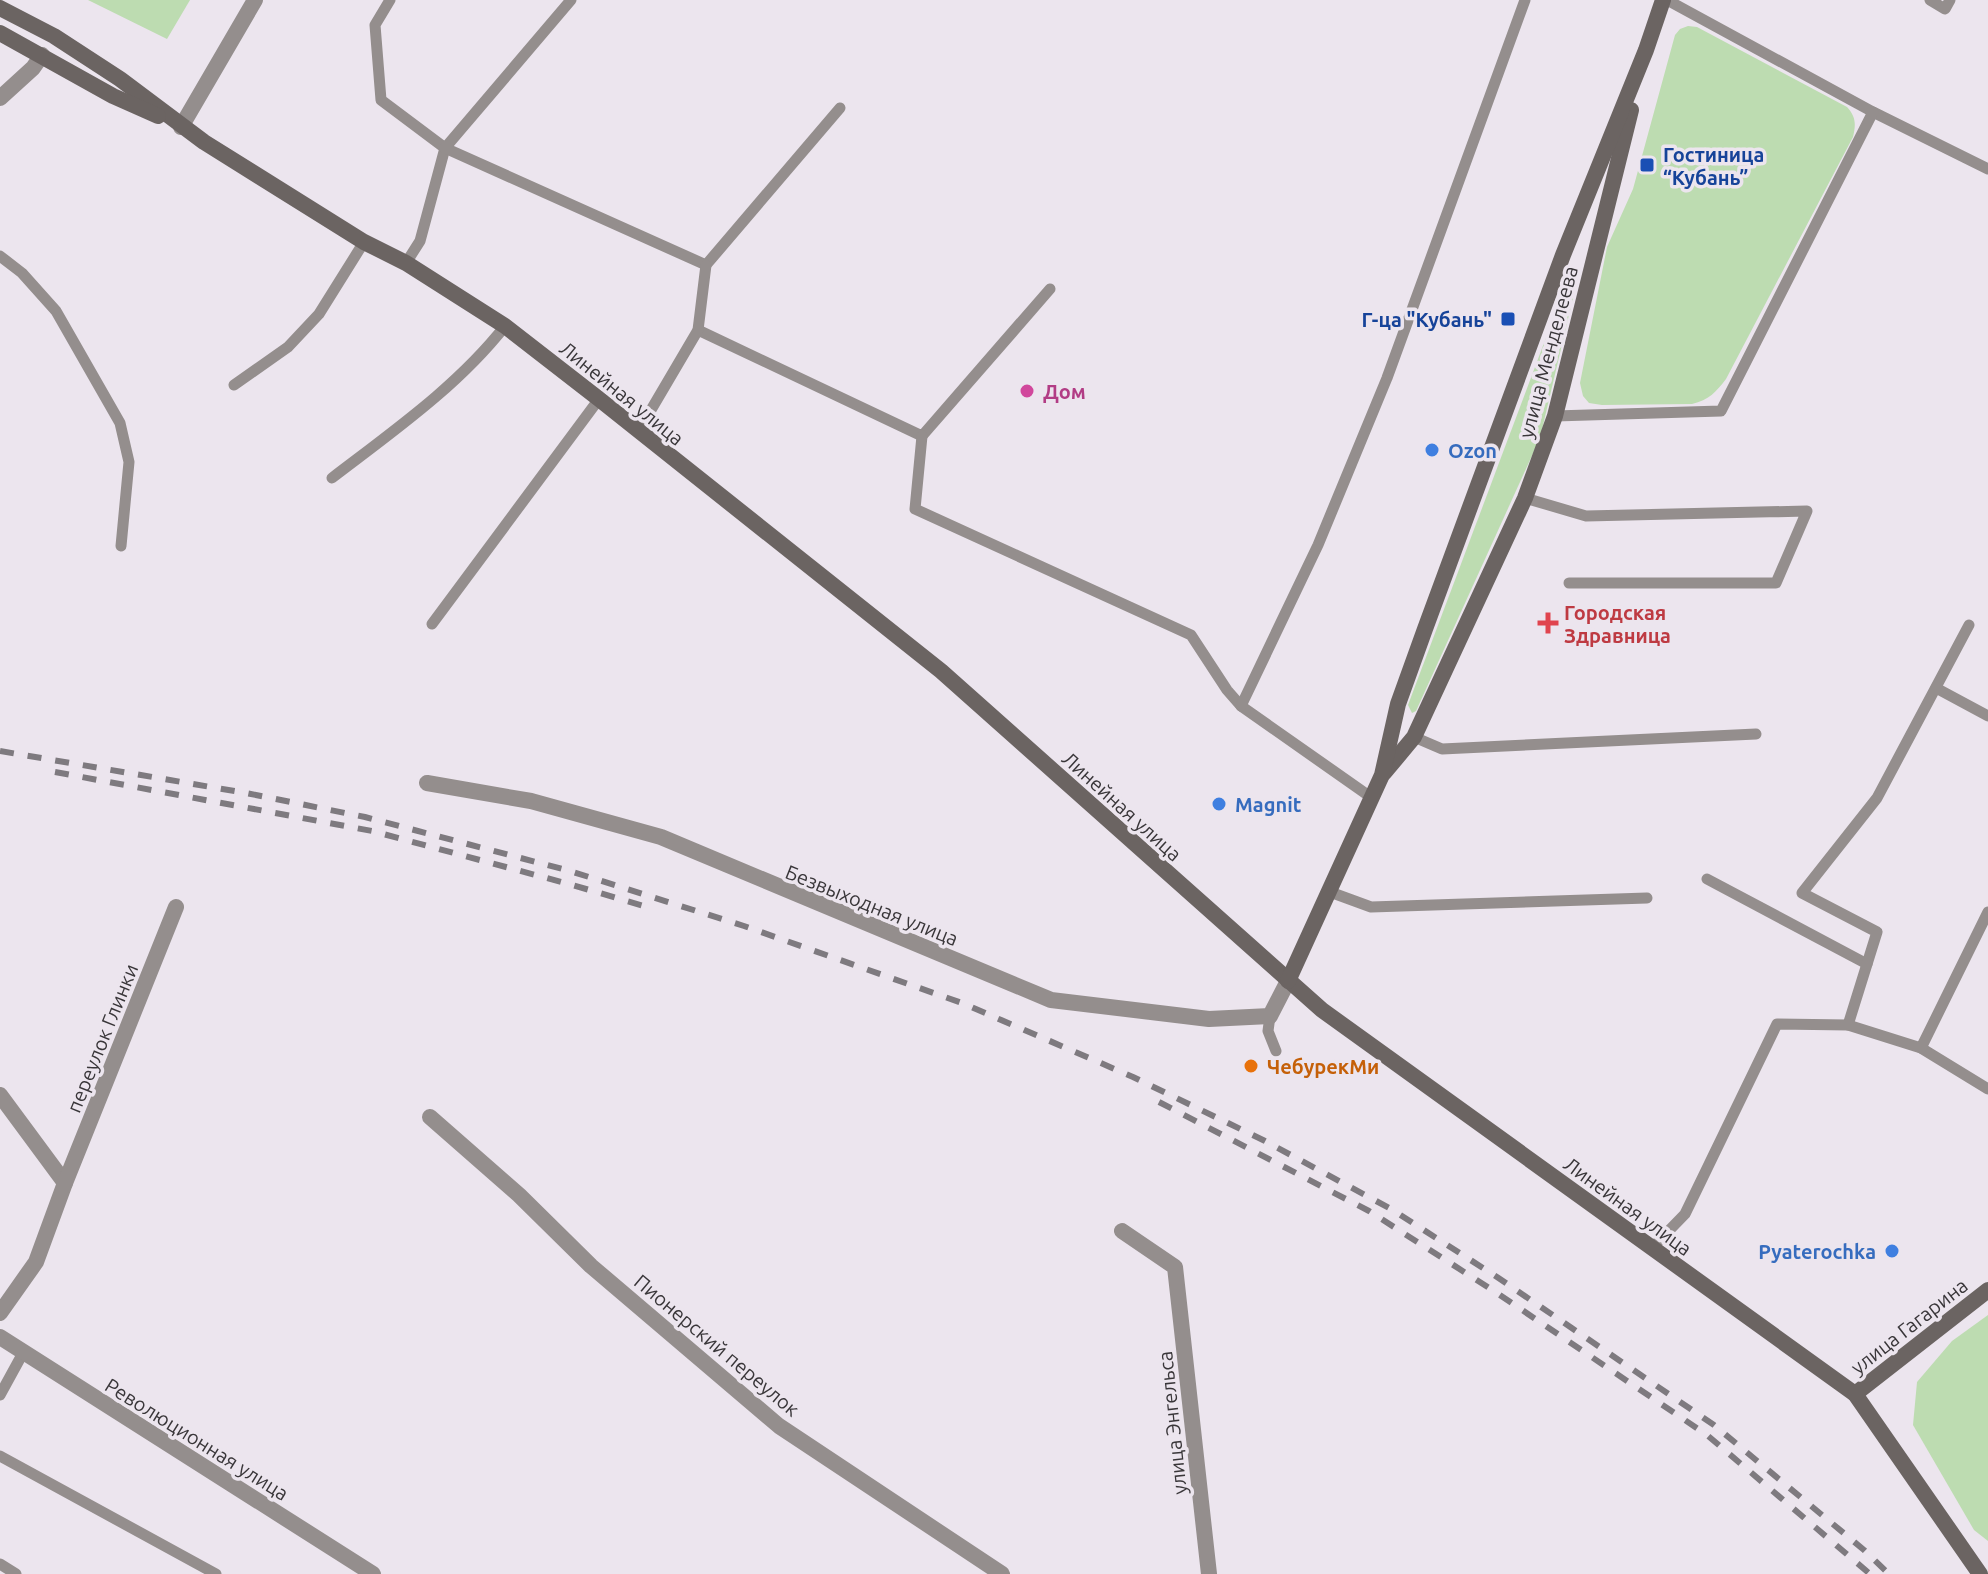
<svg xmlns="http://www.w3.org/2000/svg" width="1988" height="1574" font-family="Ubuntu,sans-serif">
	<rect width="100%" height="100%" fill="#ece5ee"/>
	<!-- green -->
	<g fill="#bddcb1">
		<polygon points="88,0 190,0 167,39"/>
		<path d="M1688 26 1697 27 1847 107C1856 117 1856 124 1853 137L1726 379C1716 392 1709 400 1692 404L1602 405 1589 403 1583 396 1580 383 1607 247 1633 189 1675 35 1680 29Z"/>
		<polygon points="1573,266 1580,268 1540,438 1416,711 1412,713 1408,705"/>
		<polygon points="1988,1315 1988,1541 1974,1530 1913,1425 1917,1382 1952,1341"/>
	</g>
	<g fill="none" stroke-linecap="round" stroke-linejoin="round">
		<!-- service -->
		<g stroke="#948e8d" stroke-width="11">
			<polyline points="390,0 375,25 381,100 445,148 420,241 406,263"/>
			<polyline points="571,0 445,148 706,265 840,108"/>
			<polyline points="1930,0 1945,9 1950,0"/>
			<polyline points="1873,112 1988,169"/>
			<polyline points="0,256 22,273 56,311 120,423 129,462 121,546"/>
			<polyline points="698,330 922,436 1050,289"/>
			<polyline points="234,385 288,347 319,314 364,242"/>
			<polyline points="1555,416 1721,411 1873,112 1667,0"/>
			<polyline points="638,432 698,330 706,265"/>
			<polyline points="922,436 915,509 1191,635 1227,690 1241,706 1372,798"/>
			<path d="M332 478C392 432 458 386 505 326"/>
			<polyline points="1525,498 1586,516 1807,511 1776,583 1569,583"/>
			<polyline points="432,624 599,399"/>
			<polyline points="1936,688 1988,716"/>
			<polyline points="1241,706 1318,545 1387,378 1525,0"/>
			<polyline points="1414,737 1442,749 1756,734"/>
			<polyline points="1707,879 1867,964"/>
			<polyline points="1330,892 1371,907 1647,898"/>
			<polyline points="1270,1016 1268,1031 1276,1051"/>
			<polyline points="1848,1025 1877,932 1802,893 1877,798 1969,625"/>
			<polyline points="1921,1048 1988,1089"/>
			<polyline points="1652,1248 1685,1214 1777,1024 1848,1025 1921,1048 1988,912"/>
			<polyline points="0,1395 23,1353"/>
			<polyline points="0,1456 216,1574"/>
			<polyline points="0,1564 16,1574"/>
		</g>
		<!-- minor -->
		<g stroke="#948e8d" stroke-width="16">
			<polyline points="0,98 33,68 42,55"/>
			<polyline points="181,127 255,0"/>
			<polyline points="427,783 531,801 661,837 1051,1000 1209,1019 1270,1016 1288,981"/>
			<polyline points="0,1095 65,1183"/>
			<polyline points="430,1117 519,1195 591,1266 779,1426 1002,1574"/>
			<polyline points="1122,1231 1175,1267 1209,1574"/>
			<polyline points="0,1313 36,1262 65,1183 176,907"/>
		</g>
		<!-- tertiary -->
		<polyline stroke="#948e8d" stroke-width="16" points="0,1337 373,1574"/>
		<!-- secondary -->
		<g stroke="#6b6462" stroke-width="16">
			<polyline points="0,8 54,36 120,79 204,142 364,242 406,263 505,326 599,399 941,671 1322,1010 1855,1394 1980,1574"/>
			<polyline points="0,33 113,96 158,116"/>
			<polyline points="1384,773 1414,737 1525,498 1555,416 1631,110"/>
			<polyline points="1288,981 1382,775 1398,704 1425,629 1563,255 1646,50 1663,0"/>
			<polyline points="1855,1394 1988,1290"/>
		</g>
		<!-- rail -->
		<g stroke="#7e7a7f" stroke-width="6" stroke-dasharray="14 14" stroke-linecap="butt">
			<polyline points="0,751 246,793 365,817 570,871 744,926 962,1003 1133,1077 1263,1140 1391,1209 1497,1277 1714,1425 1864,1550 1889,1574"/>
			<polyline points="55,772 372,831 569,884 644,906"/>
			<polyline points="1159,1102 1369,1211 1497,1293 1707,1435 1870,1574"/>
		</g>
	</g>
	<!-- markers -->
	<g fill="#1a4fb4" stroke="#ece5ee" stroke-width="3">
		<rect x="1639" y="157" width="16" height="16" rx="4"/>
		<rect x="1500" y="311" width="16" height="16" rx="4"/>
	</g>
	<circle fill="#d1479c" stroke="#ece5ee" stroke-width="3" cx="1027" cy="391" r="8"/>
	<g fill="#3f7fe0" stroke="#ece5ee" stroke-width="3">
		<circle cx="1432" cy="450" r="8"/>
		<circle cx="1219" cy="804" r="8"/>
		<circle cx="1892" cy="1251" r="8"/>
	</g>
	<path fill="#e0444e" stroke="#ece5ee" stroke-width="3" d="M1544 611h8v8h8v8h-8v8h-8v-8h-8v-8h8z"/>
	<circle fill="#e8710a" stroke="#ece5ee" stroke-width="3" cx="1251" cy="1066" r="8"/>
	<g text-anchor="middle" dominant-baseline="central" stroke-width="7" stroke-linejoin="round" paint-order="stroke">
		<!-- transit labels -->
		<g font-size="20" font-weight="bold" fill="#164399" stroke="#ece5ee" text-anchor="start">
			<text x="1663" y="154">Гостиница<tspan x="1663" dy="23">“Кубань”</tspan></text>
			<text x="1492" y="319" text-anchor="end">Г-ца "Кубань"</text>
		</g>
		<!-- street labels -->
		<g font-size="20" fill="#393639" stroke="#ece5ee">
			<text transform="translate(1548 352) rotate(-75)">улица Менделеева</text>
			<text transform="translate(622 393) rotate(39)">Линейная улица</text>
			<text transform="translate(1122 806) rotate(42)">Линейная улица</text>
			<text transform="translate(872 905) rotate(22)">Безвыходная улица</text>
			<text transform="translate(102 1038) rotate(-68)">переулок Глинки</text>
			<text transform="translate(1628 1206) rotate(36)">Линейная улица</text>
			<text transform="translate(1909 1326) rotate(-38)">улица Гагарина</text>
			<text transform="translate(717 1345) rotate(40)">Пионерский переулок</text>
			<text transform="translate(1172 1423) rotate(-96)">улица Энгельса</text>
			<text transform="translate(197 1439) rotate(32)">Революционная улица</text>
		</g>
		<!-- hotel labels -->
		<g font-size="20" font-weight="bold" fill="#b23c85" stroke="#ece5ee" text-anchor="start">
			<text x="1043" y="391">Дом</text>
		</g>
		<!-- shop labels -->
		<g font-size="20" font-weight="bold" fill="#366cbe" stroke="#ece5ee" text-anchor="start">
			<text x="1448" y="450">Ozon</text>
			<text x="1235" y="804">Magnit</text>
			<text x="1876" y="1251" text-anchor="end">Pyaterochka</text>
		</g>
		<!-- health labels -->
		<g font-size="20" font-weight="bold" fill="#be3a42" stroke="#ece5ee" text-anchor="start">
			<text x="1564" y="612">Городская<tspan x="1564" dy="23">Здравница</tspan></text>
		</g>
		<!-- food labels -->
		<g font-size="20" font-weight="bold" fill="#c56008" stroke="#ece5ee" text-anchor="start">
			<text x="1267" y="1066">ЧебурекМи</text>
		</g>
	</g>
</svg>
